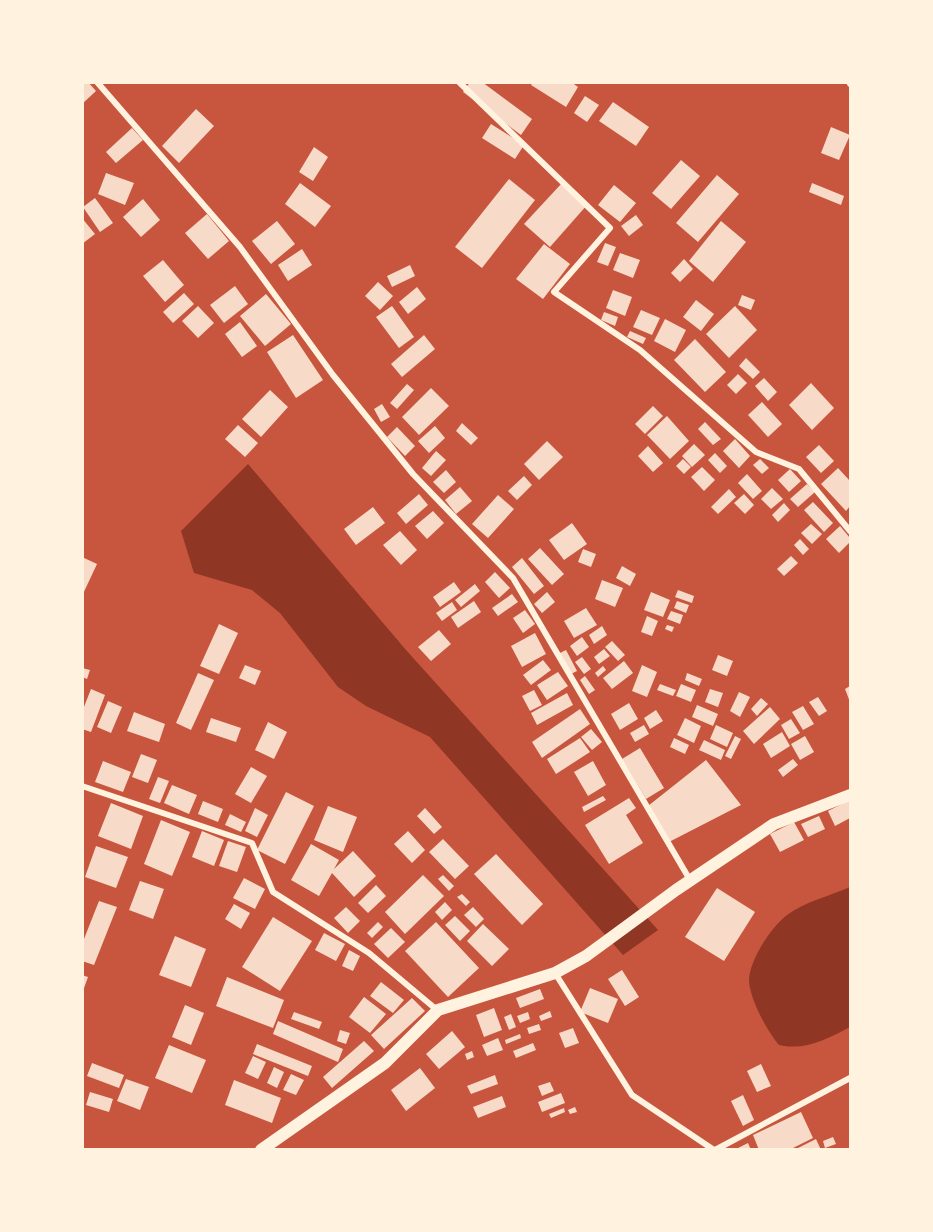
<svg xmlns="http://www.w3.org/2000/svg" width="933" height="1232" font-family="'Asap Condensed',sans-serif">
	<rect width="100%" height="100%" fill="#c8553d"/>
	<!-- water -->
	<g fill="#8f3625">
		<polygon points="248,464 406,650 658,930 623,955 430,737 366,706 338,687 280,613 252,590 194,573 181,531"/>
		<path d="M850 887V1027C827 1039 805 1051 779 1045 767 1031 751 1001 749 982 748 962 771 927 787 915 804 902 830 896 850 887Z"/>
	</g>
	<!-- building -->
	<g fill="#f7dbc8">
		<polygon points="82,82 88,82 96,91 82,104"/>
		<polygon points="470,82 482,82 532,119 521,135 463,92"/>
		<polygon points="533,82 571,82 578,87 566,107 531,85"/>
		<polygon points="585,96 599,105 587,122 574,113"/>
		<polygon points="613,102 649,127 636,146 599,121"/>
		<polygon points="196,109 214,126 179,163 162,146"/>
		<polygon points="491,124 524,145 515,159 482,138"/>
		<polygon points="831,127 850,135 839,160 821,153"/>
		<polygon points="132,128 143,140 116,163 106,152"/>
		<polygon points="314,147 328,157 313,181 299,172"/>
		<polygon points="681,160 700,176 671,209 652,193"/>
		<polygon points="106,173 134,183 125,205 98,194"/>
		<polygon points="717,175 739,194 698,242 676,223"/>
		<polygon points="509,179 535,200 482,268 455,247"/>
		<polygon points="300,183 331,206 315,227 285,204"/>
		<polygon points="562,183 587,205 550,247 524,224"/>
		<polygon points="812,183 844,196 841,205 809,192"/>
		<polygon points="614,185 636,203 620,222 598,205"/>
		<polygon points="95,198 113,223 100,232 83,207"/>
		<polygon points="143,199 160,220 141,237 123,217"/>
		<polygon points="207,214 229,241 208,259 185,233"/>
		<polygon points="636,215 643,225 629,236 621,226"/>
		<polygon points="82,218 95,234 82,244"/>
		<polygon points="277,221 295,244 271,264 252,241"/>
		<polygon points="721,221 746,242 713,282 689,261"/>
		<polygon points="605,243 616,247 608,266 597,262"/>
		<polygon points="544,244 570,264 543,299 516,279"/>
		<polygon points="302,249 312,265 288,281 278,265"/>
		<polygon points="620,253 640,260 633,278 613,270"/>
		<polygon points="684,259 693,269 680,282 671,273"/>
		<polygon points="163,260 184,285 165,302 143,276"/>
		<polygon points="410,265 415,276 392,287 387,276"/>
		<polygon points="378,282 393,296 380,310 365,296"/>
		<polygon points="235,286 248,304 224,323 210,305"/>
		<polygon points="417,287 426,299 408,314 399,302"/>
		<polygon points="613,290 632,297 625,316 606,308"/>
		<polygon points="184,293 194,304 173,323 163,312"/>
		<polygon points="266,294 291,324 265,346 240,316"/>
		<polygon points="742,295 755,300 751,310 738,305"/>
		<polygon points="696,300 714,314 701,331 683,317"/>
		<polygon points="198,306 214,323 198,338 182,321"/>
		<polygon points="392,306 414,337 399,348 376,317"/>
		<polygon points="735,306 757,330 729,358 706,334"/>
		<polygon points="641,310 660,318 652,335 633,327"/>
		<polygon points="604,312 618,317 615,326 601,320"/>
		<polygon points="665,319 686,330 675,352 654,341"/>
		<polygon points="240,322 257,346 242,357 225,334"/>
		<polygon points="630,331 646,338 643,344 627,337"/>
		<polygon points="293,335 323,380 296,398 267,352"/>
		<polygon points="424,335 435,349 402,377 391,364"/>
		<polygon points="695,339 726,372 705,392 674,360"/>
		<polygon points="746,358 760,372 753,379 739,366"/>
		<polygon points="738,374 747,383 736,394 727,385"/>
		<polygon points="764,378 777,392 768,401 755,386"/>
		<polygon points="811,383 834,408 812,430 789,405"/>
		<polygon points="407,384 414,390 397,409 390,403"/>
		<polygon points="431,388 449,406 419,435 402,417"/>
		<polygon points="270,390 288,407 261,437 242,419"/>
		<polygon points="762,402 782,424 768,437 748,415"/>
		<polygon points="382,404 390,417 381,422 374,409"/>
		<polygon points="653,406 663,416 645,434 635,424"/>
		<polygon points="667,416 689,441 670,459 647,435"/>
		<polygon points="705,422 721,439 713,445 698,429"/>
		<polygon points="462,423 478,438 471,445 456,431"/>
		<polygon points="238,425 258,443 245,457 225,439"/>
		<polygon points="435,426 445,438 429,453 418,441"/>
		<polygon points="397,427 415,446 405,456 387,437"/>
		<polygon points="735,439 750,456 739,468 723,451"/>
		<polygon points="547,441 563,457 539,480 524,464"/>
		<polygon points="694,444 705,455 692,467 682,456"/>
		<polygon points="819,445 834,461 821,473 806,457"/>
		<polygon points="648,446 663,463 653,472 638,456"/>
		<polygon points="436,451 446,460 431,476 422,468"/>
		<polygon points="715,453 727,466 720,473 708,460"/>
		<polygon points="683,459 691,467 684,474 676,466"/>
		<polygon points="760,459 769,468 762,474 753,465"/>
		<polygon points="702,467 715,480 704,491 691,477"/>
		<polygon points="838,468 850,481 850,506 846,511 821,484"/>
		<polygon points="790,469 801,481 789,492 778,480"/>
		<polygon points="446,470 456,482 444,493 433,482"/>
		<polygon points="747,474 762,491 753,499 738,483"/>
		<polygon points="524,476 532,485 517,500 508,491"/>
		<polygon points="807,484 815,492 798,507 790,499"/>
		<polygon points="460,487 472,501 456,514 445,500"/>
		<polygon points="772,488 783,499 771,509 761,499"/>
		<polygon points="729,489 736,497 718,514 711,507"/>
		<polygon points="419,494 428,505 406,524 397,513"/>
		<polygon points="744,494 754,505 745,514 734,503"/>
		<polygon points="498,495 514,509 488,538 472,524"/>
		<polygon points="813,502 833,523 824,532 804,510"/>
		<polygon points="784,503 790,510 778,522 772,515"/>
		<polygon points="373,507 385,523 356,545 344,529"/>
		<polygon points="433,511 444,523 427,539 415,526"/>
		<polygon points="572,523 587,544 564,560 549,540"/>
		<polygon points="811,524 822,534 812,544 801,533"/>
		<polygon points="840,526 850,538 850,542 839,553 826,539"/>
		<polygon points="400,531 417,550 401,565 383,545"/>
		<polygon points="800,539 809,549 803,555 794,545"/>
		<polygon points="540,548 564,574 552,585 528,559"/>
		<polygon points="583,549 596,554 591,567 578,562"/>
		<polygon points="791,556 798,563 784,576 777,569"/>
		<polygon points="82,557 97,564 82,596"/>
		<polygon points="522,558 544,586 534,594 512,567"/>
		<polygon points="622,566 636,574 630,586 616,578"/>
		<polygon points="495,572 510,588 499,598 485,582"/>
		<polygon points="602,580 623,588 615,607 595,599"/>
		<polygon points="454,582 461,592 440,607 433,597"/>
		<polygon points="475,584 480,591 461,607 455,600"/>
		<polygon points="678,590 694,596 692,603 675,597"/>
		<polygon points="547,592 555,602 542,613 534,604"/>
		<polygon points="651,592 670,600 663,617 644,610"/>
		<polygon points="512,594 518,602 498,616 492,608"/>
		<polygon points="474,601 481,612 458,628 451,617"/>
		<polygon points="677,601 689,605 686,613 674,608"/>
		<polygon points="452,602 457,610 442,621 436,613"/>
		<polygon points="586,608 597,625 574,638 564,621"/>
		<polygon points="525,610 535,624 523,633 513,618"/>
		<polygon points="671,611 683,615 680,624 667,619"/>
		<polygon points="647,616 658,621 652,636 641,632"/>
		<polygon points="219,624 238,633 219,674 200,666"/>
		<polygon points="667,625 674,627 672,632 665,629"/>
		<polygon points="602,626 607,635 594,644 589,635"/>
		<polygon points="439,630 451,644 431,661 418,647"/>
		<polygon points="535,633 546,654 522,667 511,646"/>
		<polygon points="582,637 589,647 577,656 570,646"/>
		<polygon points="612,641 625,655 618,661 605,647"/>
		<polygon points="604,649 610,656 599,664 594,657"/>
		<polygon points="566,650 577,671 569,675 558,654"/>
		<polygon points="718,655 733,661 727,676 712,670"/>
		<polygon points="582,657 591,669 584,674 575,662"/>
		<polygon points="543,660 551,670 531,685 523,675"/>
		<polygon points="624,661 633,673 612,689 603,678"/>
		<polygon points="245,665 261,671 255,685 239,678"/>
		<polygon points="642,665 657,672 647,697 632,691"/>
		<polygon points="603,666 606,670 598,677 595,673"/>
		<polygon points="82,668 90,670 87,679 82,677"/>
		<polygon points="558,672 568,686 547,700 537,685"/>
		<polygon points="198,673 214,680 191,730 176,723"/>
		<polygon points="687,673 702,679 699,686 685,680"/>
		<polygon points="585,676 595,690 589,694 580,680"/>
		<polygon points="660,684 676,690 673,696 657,690"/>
		<polygon points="681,684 696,690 691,702 676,696"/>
		<polygon points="850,686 850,702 845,689"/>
		<polygon points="91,689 105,695 91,732 82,729 82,712"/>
		<polygon points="710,689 723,693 718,707 705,702"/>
		<polygon points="534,690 542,705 530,711 522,696"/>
		<polygon points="739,692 750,697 740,717 730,711"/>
		<polygon points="567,693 573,705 537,725 531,713"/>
		<polygon points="818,697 827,711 819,716 809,702"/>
		<polygon points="761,698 768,704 757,716 751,709"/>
		<polygon points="108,701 122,707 111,733 97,727"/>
		<polygon points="629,703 638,719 620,730 611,714"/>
		<polygon points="697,705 718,714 713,726 692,717"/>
		<polygon points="803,706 814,724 803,730 792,712"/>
		<polygon points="770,707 780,719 754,744 743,731"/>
		<polygon points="580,709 590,724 542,758 532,742"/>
		<polygon points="656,710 663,721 650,729 644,718"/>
		<polygon points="134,712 165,724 159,742 127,731"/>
		<polygon points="211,718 241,728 236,742 206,732"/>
		<polygon points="685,718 701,726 694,743 677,735"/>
		<polygon points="791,719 800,733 789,739 781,725"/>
		<polygon points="268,722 287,732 274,759 255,750"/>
		<polygon points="644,725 649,734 635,742 630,733"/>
		<polygon points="716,725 733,733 727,747 710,739"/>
		<polygon points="591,729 602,742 592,750 581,737"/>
		<polygon points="782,732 790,746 771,758 763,744"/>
		<polygon points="735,736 741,739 731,759 725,756"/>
		<polygon points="805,736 814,752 800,760 791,744"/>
		<polygon points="580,738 590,752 556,774 547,759"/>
		<polygon points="674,738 689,745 685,754 670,747"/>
		<polygon points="704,740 725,750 721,760 699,750"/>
		<polygon points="640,748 664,788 646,799 622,759"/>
		<polygon points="141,754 157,760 148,783 132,777"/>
		<polygon points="793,759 798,765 783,777 778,770"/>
		<polygon points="706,760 741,805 669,842 648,806"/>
		<polygon points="103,761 131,772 123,792 95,782"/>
		<polygon points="593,761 606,785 588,796 574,772"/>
		<polygon points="251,767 267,776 251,803 235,794"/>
		<polygon points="158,777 169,781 160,803 149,799"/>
		<polygon points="172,785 197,795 189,814 164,803"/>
		<polygon points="286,792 314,806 285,864 257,850"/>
		<polygon points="603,796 606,800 584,812 582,807"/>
		<polygon points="629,798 636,808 626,815 643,843 609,864 585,825"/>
		<polygon points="850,800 850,818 835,826 828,811"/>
		<polygon points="203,801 223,809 218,822 198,814"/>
		<polygon points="111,803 143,816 131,849 98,836"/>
		<polygon points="328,806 357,817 343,852 314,840"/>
		<polygon points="255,808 268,815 257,837 245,831"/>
		<polygon points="425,808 442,827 434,834 417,816"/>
		<polygon points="230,814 246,822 241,832 225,825"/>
		<polygon points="819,816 825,829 808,837 801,824"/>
		<polygon points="161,820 190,832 172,876 144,864"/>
		<polygon points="794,822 804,840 780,852 770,834"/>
		<polygon points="202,831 224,840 214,866 192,857"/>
		<polygon points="408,831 425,850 412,863 394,844"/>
		<polygon points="443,839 469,866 455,879 429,852"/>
		<polygon points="228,841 246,847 237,872 219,866"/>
		<polygon points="311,844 339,860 334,869 353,851 376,876 354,897 332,873 319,896 291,880"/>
		<polygon points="96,846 128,857 116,888 85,877"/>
		<polygon points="496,854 543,904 522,925 474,874"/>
		<polygon points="423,875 444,896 405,934 385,912"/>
		<polygon points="443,875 454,886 449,891 438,879"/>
		<polygon points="244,878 265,889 255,909 233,898"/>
		<polygon points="140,881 164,889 153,919 129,910"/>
		<polygon points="376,885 386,896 368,913 358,903"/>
		<polygon points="717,888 755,912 724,961 685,937"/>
		<polygon points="462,894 470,902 466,906 457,897"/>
		<polygon points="99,901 117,907 94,965 82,961 82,944"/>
		<polygon points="445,902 452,910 442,920 435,912"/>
		<polygon points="234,904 250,913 241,929 225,919"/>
		<polygon points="346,907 360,921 348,933 334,918"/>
		<polygon points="473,907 484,919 476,927 464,915"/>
		<polygon points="455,916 470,931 460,941 445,925"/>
		<polygon points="273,917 312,941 280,991 242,967"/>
		<polygon points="378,922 383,927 372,938 367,933"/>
		<polygon points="436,922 479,968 448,997 405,951"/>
		<polygon points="483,924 509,949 492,966 467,941"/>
		<polygon points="391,928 405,942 388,958 374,944"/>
		<polygon points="324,933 345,944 336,961 315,950"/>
		<polygon points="175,936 206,949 191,987 159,975"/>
		<polygon points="349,950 360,956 353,971 342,966"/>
		<polygon points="622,970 639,997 625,1006 608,979"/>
		<polygon points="82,975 88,977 83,991 82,991"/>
		<polygon points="227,977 284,1000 273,1028 216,1006"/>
		<polygon points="381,982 404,1000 393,1013 370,996"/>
		<polygon points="590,988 618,999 608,1023 580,1012"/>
		<polygon points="540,989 544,999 520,1008 516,998"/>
		<polygon points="364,997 386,1014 370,1033 349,1017"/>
		<polygon points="412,998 425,1011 384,1049 371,1035"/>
		<polygon points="185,1005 204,1013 191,1045 172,1037"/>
		<polygon points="494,1008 502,1030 484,1037 476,1015"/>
		<polygon points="550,1011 552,1017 541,1021 539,1016"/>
		<polygon points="294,1012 322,1022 319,1029 291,1019"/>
		<polygon points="528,1012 530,1019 520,1023 517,1016"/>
		<polygon points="511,1014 516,1027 509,1030 504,1017"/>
		<polygon points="278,1021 343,1049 338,1062 273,1034"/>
		<polygon points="539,1024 541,1030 529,1034 527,1028"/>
		<polygon points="573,1028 579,1043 565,1048 559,1033"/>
		<polygon points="340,1030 350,1033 346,1044 337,1041"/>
		<polygon points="452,1031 465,1047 439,1069 426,1054"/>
		<polygon points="520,1034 521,1038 506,1044 505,1040"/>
		<polygon points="498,1038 503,1050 487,1056 482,1045"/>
		<polygon points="364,1041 374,1051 332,1088 323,1077"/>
		<polygon points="533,1043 536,1050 516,1058 513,1051"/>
		<polygon points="257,1044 312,1066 308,1076 253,1054"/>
		<polygon points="169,1045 206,1060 192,1093 155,1078"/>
		<polygon points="472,1051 474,1057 467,1060 465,1054"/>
		<polygon points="253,1056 266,1062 258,1079 245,1073"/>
		<polygon points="92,1063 124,1075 119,1088 87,1076"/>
		<polygon points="761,1064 771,1086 757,1092 747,1071"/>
		<polygon points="274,1067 284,1072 277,1088 267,1083"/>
		<polygon points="420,1068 435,1088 406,1111 391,1090"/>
		<polygon points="291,1074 304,1080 296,1095 283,1090"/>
		<polygon points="495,1075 498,1084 471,1094 467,1086"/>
		<polygon points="126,1079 149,1087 140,1110 117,1101"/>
		<polygon points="234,1080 281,1098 272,1123 225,1105"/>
		<polygon points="550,1082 554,1091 542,1096 538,1086"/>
		<polygon points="90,1092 113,1099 109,1112 86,1105"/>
		<polygon points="561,1093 565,1103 542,1112 538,1102"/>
		<polygon points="743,1095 754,1120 743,1126 731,1101"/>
		<polygon points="502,1096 506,1107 478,1118 473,1107"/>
		<polygon points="575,1107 577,1112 570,1114 568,1110"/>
		<polygon points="564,1108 565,1112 551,1118 549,1114"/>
		<polygon points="801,1112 813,1138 789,1150 759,1150 753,1135"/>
		<polygon points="833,1137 836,1144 825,1148 823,1141"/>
		<polygon points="816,1139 821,1150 794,1150"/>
		<polygon points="748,1143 751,1150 734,1150"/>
	</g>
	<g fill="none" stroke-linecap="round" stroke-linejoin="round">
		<!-- minor -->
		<g stroke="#fff3e0" stroke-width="6">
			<polyline points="97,82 240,247 333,375 413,474 513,578 690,880"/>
			<polyline points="459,82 610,228 554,292 640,350 756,452 799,469 850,531"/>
			<polyline points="849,82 850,84"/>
			<polyline points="82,786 252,843 273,892 369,953 437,1010"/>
			<polyline points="555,973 632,1095 714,1150"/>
			<polyline points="715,1150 850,1078"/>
		</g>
		<!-- secondary -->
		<polyline stroke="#fff3e0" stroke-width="12" points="261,1150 385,1063 438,1010 555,973 586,956 676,890 774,824 850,795"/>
	</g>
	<!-- border -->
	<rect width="933" height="1232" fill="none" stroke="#fff3e0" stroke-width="168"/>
</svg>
